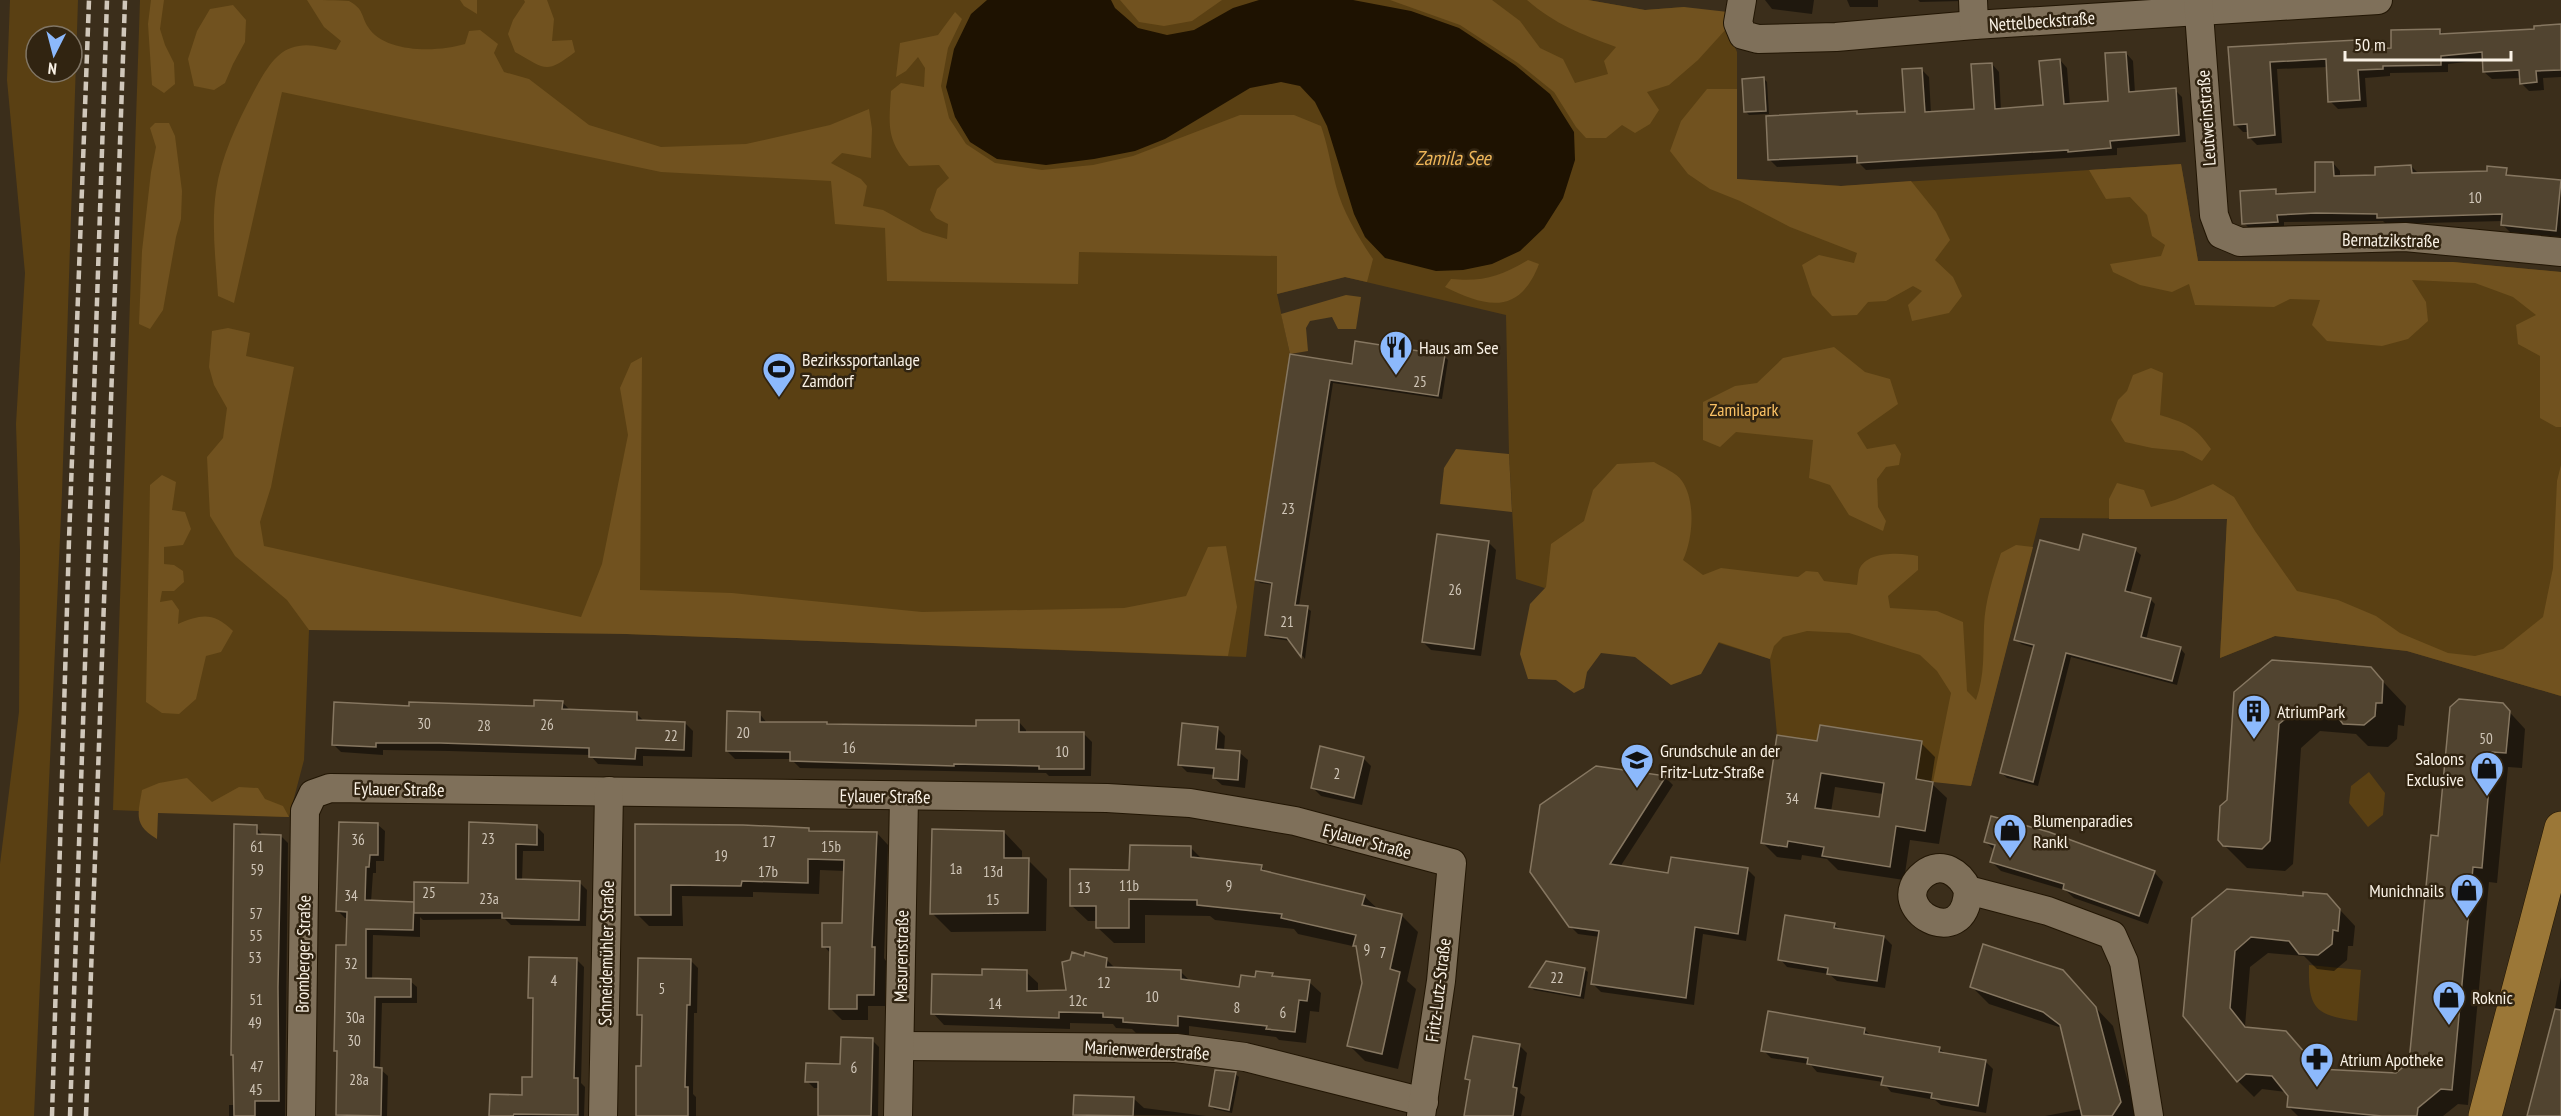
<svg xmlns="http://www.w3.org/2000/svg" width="2561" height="1116" font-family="'PT Sans Narrow',sans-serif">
	<rect width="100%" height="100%" fill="#3b2e1b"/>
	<!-- green -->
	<g fill="#5a4013" fill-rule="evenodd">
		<path d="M10 0H78L62 493 34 1116H0V864L19 712 20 550 16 424 25 273 7 80ZM36 36H72V72H36Z"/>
		<polygon points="140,0 1588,0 1645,10 1684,7 1727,28 1737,52 1737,179 1841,186 2181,164 2198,261 2453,262 2561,272 2561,696 2407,651 2275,636 2220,658 2227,519 2040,518 1971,786 1916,779 1820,725 1817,741 1777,735 1770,659 1516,579 1509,454 1506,315 1345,277 1277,294 1290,354 1255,580 1246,657 626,634 316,565 309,630 304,760 289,817 113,810"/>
		<polygon points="2369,772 2385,793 2383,815 2368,827 2349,803 2351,786"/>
		<path d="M2309 965 2361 970 2357 1021C2315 1015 2308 1009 2309 965Z"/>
	</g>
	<!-- forest -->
	<g fill="#71521f">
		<polygon points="151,0 164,0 160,29 165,45 174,63 175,84 164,93 152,85 148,24"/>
		<path d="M307 0C318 0 339 0 349 1 364 9 361 16 368 27 385 54 439 52 465 44L469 31 480 30 498 44 494 53 504 72 529 79 589 125 661 147 746 144 830 125 869 109 872 129 871 158 842 153 831 163 861 179 867 186 863 206 883 210 923 232 947 239 948 224 936 218 930 210 937 189 949 178 939 165 909 166C886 138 889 126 891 91L901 83 924 87 925 68 918 57 906 71 896 77 900 43 938 35 955 12 962 19 948 48 941 86 949 118 966 144 995 163 1042 170 1093 165 1133 156 1240 115H1294L1321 126C1328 146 1331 166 1336 186 1343 212 1358 237 1373 259L1367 282 1345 277 1277 294V256L1079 252 1078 284 887 281 885 228 835 224 831 181 661 172 282 92 234 303 218 296C216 262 211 226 216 191 221 157 237 123 253 93 262 77 273 54 291 48 306 42 321 47 336 50L341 41 324 27Z"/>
		<polygon points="460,0 477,0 477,14 464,6"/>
		<path d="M524 0H547L554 19 552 41 572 40 575 52C545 75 546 69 515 52L508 34 513 20 525 2Z"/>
		<polygon points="1120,0 1222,0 1192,21 1164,26 1139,22"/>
		<path d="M1390 0H1492L1520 21 1540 48 1563 59 1575 83 1608 74 1604 61 1616 47C1581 34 1556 25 1527 0H1588L1645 10 1684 7 1728 12 1727 28 1698 60 1669 85 1647 92 1659 110 1650 124 1635 133 1622 125 1606 138H1586L1576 127 1554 92 1518 63 1460 25Z"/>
		<polygon points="233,5 246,20 245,42 233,64 225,83 214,90 194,86 188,59 197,31 210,9"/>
		<polygon points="1707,89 1737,89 1737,179 1841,186 1911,181 1936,212 1950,240 1935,260 1953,277 1962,296 1949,313 1912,321 1908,305 1922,291 1913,286 1886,301 1868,302 1857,315 1832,316 1812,295 1802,265 1819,255 1854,263 1857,253 1790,227 1740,201 1710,189 1688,174 1670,151 1681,121"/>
		<polygon points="155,123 169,123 175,136 182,191 181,219 176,237 163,310 150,329 139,324 142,251 151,172 156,147 150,128"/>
		<polygon points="2181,164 2198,261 2453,262 2561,272 2561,427 2556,427 2540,418 2540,356 2518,344 2516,325 2536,315 2513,297 2475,283 2412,280 2426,302 2428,321 2408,339 2382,346 2327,341 2312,325 2320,300 2290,299 2274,307 2195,305 2189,284 2172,292 2140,285 2113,272 2110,264 2161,256 2165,245 2152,236 2147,215 2130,197 2106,199 2089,170"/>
		<path d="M1528 260 1539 264C1519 316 1486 307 1445 287L1451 279C1484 282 1500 276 1528 260Z"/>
		<polygon points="1346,295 1361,297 1356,329 1338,329 1332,317 1310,321 1306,328 1308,351 1290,354 1281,314"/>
		<polygon points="228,328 250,333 246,356 294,367 271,487 260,522 264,546 581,617 602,564 628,435 620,388 631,363 642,357 640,590 732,593 922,612 1124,608 1186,596 1208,547 1226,546 1237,607 1228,656 626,634 309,630 287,600 235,556 210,516 207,457 223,438 227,408 214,385 209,367 212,331"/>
		<polygon points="1834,347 1865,372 1890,379 1898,404 1857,433 1867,449 1895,444 1901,454 1899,465 1886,467 1877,479 1878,507 1886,521 1883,531 1849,515 1830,485 1809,478 1813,440 1736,432 1720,447 1703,440 1703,402 1735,386 1757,383 1783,358"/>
		<path d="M2151 368 2163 373 2160 415C2186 423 2195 426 2211 449L2202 461 2183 451 2152 448 2125 442 2111 420 2118 400 2127 391 2133 375Z"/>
		<polygon points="1456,449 1509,454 1512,512 1440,504 1444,468"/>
		<path d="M1654 462C1662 467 1677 473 1682 481 1696 501 1693 539 1683 560L1703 575 1721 568 1798 577 1806 571 1818 572 1824 581 1857 585C1858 581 1858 574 1859 570 1867 550 1902 553 1918 556V570L1888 596 1890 608 1937 611 1963 622 1967 691 1976 700C1985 675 1983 652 1984 626 1985 601 1993 577 2001 553L2016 545 2033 547 1971 786 1933 782 1951 693 1937 671 1920 655 1849 633 1807 631 1783 637 1774 646 1770 659 1719 642 1701 674 1671 685 1635 657 1601 653 1587 672 1584 688 1574 693 1556 680 1528 679 1520 654 1530 604 1546 587 1551 544 1584 521 1593 490 1617 464Z"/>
		<polygon points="2561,465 2561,696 2407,651 2275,636 2220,658 2227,519 2109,519 2109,499 2117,483 2144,490 2151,507 2175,500 2213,484 2234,497 2255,531 2297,591 2338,600 2376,616 2400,633 2448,653 2475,656 2503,649 2543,617 2553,568 2557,481"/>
		<path d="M162 475 176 482 172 510 185 512 191 529 183 545 164 547V564L174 565 183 571 184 582 174 591H162L160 602 172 600 179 610 178 624C202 614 213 612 233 631L221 652 206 656 196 699 179 714 162 713 146 702 150 485Z"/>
		<path d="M187 778 212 802 239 787 258 788 265 799 283 806 289 817 158 813 157 839C133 825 138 814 142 790L159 783Z"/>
	</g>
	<!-- water -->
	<polygon fill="#1e1201" points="987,0 1111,0 1115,8 1138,28 1167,35 1194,30 1233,8 1259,0 1353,0 1411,11 1459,28 1515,65 1550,94 1574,132 1575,160 1563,198 1544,228 1520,251 1492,264 1463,270 1436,271 1385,258 1365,237 1354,214 1327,126 1315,102 1300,86 1281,82 1250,88 1165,139 1135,151 1094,159 1046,165 997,159 970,142 955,117 946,87 954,49 971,14"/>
	<!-- shadow -->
	<g fill="#0007" fill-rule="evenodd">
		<polygon points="1765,0 1814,0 1812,14 1772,9"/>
		<polygon points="1847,0 1878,0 1878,7 1850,7"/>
		<polygon points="1918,0 1962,0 1962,1 1920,2"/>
		<polygon points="2561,26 2561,77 2543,78 2544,90 2529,91 2521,83 2521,78 2492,79 2484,72 2484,60 2448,64 2448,72 2390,73 2390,76 2365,78 2367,107 2338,109 2330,101 2328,67 2277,69 2282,143 2257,145 2249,137 2249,132 2243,132 2235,124 2230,48 2356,42 2364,51 2392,49 2440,31 2444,35 2535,31"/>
		<polygon points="2126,53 2133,61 2135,93 2175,90 2182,97 2186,142 2117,148 2117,155 1866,170 1859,163 1777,167 1770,160 1857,113 1860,116 1906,113 1922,70 1929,77 1931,113 1975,110 1992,64 1999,72 2001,110 2045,106 2060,60 2067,68 2070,105 2110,102"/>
		<polygon points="1764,79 1767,82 1769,114 1749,115 1745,111"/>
		<polygon points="2333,163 2340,171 2340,177 2377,176 2411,166 2419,174 2560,182 2561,237 2510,232 2503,225 2503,221 2386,224 2383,221 2284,222 2284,229 2251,230 2244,223 2276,191 2280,195 2317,193"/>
		<polygon points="1291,356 1353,366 1444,356 1448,360 1442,399 1333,383 1299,606 1307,608 1311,611 1305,659 1291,641 1270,638 1267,635 1273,585 1260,583 1257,580"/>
		<polygon points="1488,542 1496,550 1481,656 1431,650 1423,642"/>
		<polygon points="2135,550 2141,555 2130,594 2150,599 2155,604 2146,640 2180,648 2185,654 2177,685 2071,657 2038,786 2007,778 2002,773 2034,648 2021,644 2016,639 2080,552"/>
		<polygon points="2272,662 2370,668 2406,706 2404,726 2398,725 2397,739 2388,747 2368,746 2356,734 2320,731 2301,748 2293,864 2285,871 2247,868 2219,840 2228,801"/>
		<polygon points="562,702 570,710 636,713 645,722 685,723 693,731 692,757 643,756 643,766 598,764 590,755 449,751 383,750 383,755 341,752 333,744 410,708 535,708"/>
		<polygon points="2503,705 2525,729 2522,768 2508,767 2497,883 2489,882 2468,1105 2458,1104 2443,1116 2298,1116 2288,1106 2289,1095 2286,1092 2262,1089 2254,1097 2238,1081 2193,919 2326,895 2355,926 2353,946 2348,946 2347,960 2334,971 2317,969 2304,956 2268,953 2250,967 2245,1026 2248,1029 2285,1032 2321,1070 2396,1074 2410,1063 2439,837"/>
		<polygon points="759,713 767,723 977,727 1019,722 1026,730 1026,734 1084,734 1092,742 1091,776 1049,776 1046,773 800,768 791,759 735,759 727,751"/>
		<polygon points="1217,728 1225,736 1224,751 1240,753 1248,760 1245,788 1222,785 1214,778 1215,775 1187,772 1179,764"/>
		<path d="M1818 743H1921L1935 757 1931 783 1947 798 1939 844 1910 840 1904 880 1838 870 1827 859 1802 855 1801 860 1777 857 1762 842ZM1835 787 1883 794 1880 819 1831 812Z"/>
		<polygon points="1363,758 1371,766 1362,805 1321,796 1313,788"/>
		<polygon points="1596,767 1666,778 1673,785 1620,867 1670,874 1747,869 1755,877 1746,941 1703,934 1694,1005 1601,992 1593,984 1600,937 1578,934 1570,926"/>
		<polygon points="471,823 537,827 544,834 544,851 523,851 522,881 579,882 587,890 586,926 511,925 505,919 423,920 420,917 420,937 373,935 372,980 410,981 417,987 417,1003 382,1003 380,1069 388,1076 387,1116 339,1116 339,1054 336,1051 349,918 345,918 338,911 378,825 385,831 384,861 376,861 376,873 373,873 371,902 413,903 416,905 470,885"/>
		<polygon points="637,825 809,829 812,833 877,833 888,845 884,958 886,961 885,1006 868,1006 868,1020 842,1020 830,1008 831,954 824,946 844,925 845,871 820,870 819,894 753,892 753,897 682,896 683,926 649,926 637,914"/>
		<polygon points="256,826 263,836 281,836 288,843 285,1116 229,1116 229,1105 235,1105"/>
		<polygon points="1004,832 1022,851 1022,860 1028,860 1047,879 1046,931 951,932 932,913"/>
		<polygon points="1986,842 2154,872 2163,882 2148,924 2074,898 2065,890 2001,871 1992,862 1995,851"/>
		<polygon points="1191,848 1203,860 1261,867 1268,873 1364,896 1379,910 1401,915 1418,932 1407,981 1416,989 1398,1069 1365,1061 1349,1045 1363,983 1357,947 1298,934 1294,929 1215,920 1210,916 1145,915 1145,943 1114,943 1097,927 1098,921 1088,921 1071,905 1131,871"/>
		<polygon points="1834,924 1841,930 1884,937 1892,945 1885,988 1837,981 1829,974 1787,967 1780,959"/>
		<polygon points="1106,959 1115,968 1181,972 1191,982 1241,988 1257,979 1272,974 1276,978 1309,982 1321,993 1319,1012 1310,1011 1306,1043 1279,1040 1276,1037 1189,1026 1189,1036 1136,1033 1132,1029 1116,1028 1113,1024 1070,1023 1070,1029 944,1025 933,1013 1026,972 1038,983 1038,993 1068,992"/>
		<polygon points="577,960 584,967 581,1083 585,1087 584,1116 491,1116 524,1096 533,1079 534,1002 530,997"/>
		<polygon points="690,960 698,968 697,1013 694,1013 693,1094 696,1097 696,1116 637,1116 642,1067 643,1019 639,1014"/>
		<polygon points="1584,969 1588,972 1584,999 1534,990 1531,987"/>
		<polygon points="2561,977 2561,1116 2529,1116 2550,1034"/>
		<polygon points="2075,986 2113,1026 2137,1116 2045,1116 2082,1109 2062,1028 1989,1004 1972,987"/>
		<polygon points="1864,1029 1872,1037 1939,1048 1946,1054 1985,1061 1993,1069 1986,1113 1941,1105 1935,1100 1891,1092 1883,1082 1817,1072 1810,1064 1771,1058 1763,1050"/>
		<polygon points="872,1040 879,1047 878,1116 819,1116 820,1088 814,1088 807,1081 841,1065"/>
		<polygon points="1519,1045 1527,1053 1520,1093 1525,1097 1521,1116 1466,1116 1471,1083 1467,1078"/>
		<polygon points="1235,1074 1239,1077 1232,1113 1214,1109 1211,1106"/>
		<polygon points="1133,1098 1144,1108 1206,1116 1075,1114"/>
	</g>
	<!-- building -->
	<g fill="#514430" stroke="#867761" stroke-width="1.5" fill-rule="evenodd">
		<polygon points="2561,24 2561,70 2536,71 2537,82 2520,84 2519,70 2483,72 2482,52 2441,56 2441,65 2383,66 2383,69 2358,70 2360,100 2328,102 2326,59 2270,62 2275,135 2248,138 2247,124 2234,125 2228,47 2357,40 2357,50 2391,48 2391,30 2440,29 2440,34 2534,29 2534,26"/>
		<polygon points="2126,52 2129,92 2176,88 2179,135 2110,141 2111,148 2068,152 2068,150 1857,163 1857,156 1768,160 1766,116 1857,111 1857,114 1905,112 1902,69 1922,68 1925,112 1974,109 1971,64 1992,63 1995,109 2043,105 2039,61 2060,59 2064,104 2108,101 2105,53"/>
		<polygon points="1764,77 1766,111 1744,112 1742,79"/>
		<polygon points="2315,162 2333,162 2334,176 2375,175 2375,167 2411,165 2412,173 2487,171 2487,166 2507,168 2506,175 2561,180 2556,231 2501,225 2502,214 2377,218 2377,214 2316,213 2277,215 2278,222 2242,224 2240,191 2276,189 2276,194 2315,192"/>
		<polygon points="1355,341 1445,355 1438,396 1330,380 1295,605 1308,606 1301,657 1287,638 1265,635 1272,583 1255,580 1290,354 1352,364"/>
		<polygon points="1437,534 1489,541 1474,649 1422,642"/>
		<polygon points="2083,534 2136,548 2125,591 2151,598 2141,637 2181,647 2172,681 2066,653 2033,782 2000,773 2034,645 2014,640 2040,540 2079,550"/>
		<polygon points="2272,660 2371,667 2383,681 2382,703 2376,703 2375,716 2364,725 2343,724 2333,711 2297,709 2279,724 2270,841 2262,849 2223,846 2218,840 2220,806 2227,800 2234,692"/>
		<polygon points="2459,699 2503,703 2510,711 2506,753 2492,752 2482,868 2473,867 2452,1090 2441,1089 2418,1108 2417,1116 2382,1116 2287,1107 2288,1096 2272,1076 2246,1074 2237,1082 2183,1016 2192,918 2227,889 2303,896 2303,892 2327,894 2340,909 2338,931 2333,930 2332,944 2318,955 2299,954 2289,941 2251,937 2235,951 2230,1008 2245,1027 2286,1031 2319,1069 2396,1073 2409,1062 2431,835 2438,836 2450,707"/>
		<polygon points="534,700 563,701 562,709 637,712 637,720 685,722 684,750 636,748 635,759 589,757 589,748 440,743 376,743 376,747 332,745 334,702 409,706 409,702 534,706"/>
		<polygon points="727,711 760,712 760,722 827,722 827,724 976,726 976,720 1019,720 1019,732 1084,732 1084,769 1039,769 1039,766 954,764 954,766 790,761 790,752 726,751"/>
		<polygon points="1182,723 1218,727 1216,749 1240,751 1238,780 1213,778 1214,768 1178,765"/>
		<path d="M1820 725 1922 741 1916 779 1933 782 1925 831 1896 826 1890 867 1822 856 1824 847 1788 841 1787 847 1761 843 1777 735 1817 741ZM1821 773 1884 783 1879 817 1815 808Z"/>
		<polygon points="1320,746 1364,757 1354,798 1311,788"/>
		<polygon points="1596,766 1666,776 1610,864 1668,873 1671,857 1748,868 1738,934 1695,927 1686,998 1591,984 1599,931 1569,927 1530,872 1540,805"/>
		<polygon points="1991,816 2049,832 2155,871 2139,916 2063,889 2064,884 1990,862 1995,845 1984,842"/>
		<polygon points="339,822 378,823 378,855 370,855 369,867 366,867 365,900 414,902 413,930 366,929 366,978 411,979 411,997 375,997 374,1067 382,1068 381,1116 336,1115 337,1051 334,1051 336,945 346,945 347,912 336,911"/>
		<polygon points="469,822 537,825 537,845 516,844 516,879 580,881 579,920 502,918 502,913 414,913 414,882 468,883"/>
		<polygon points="234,824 257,825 257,834 281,835 278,987 279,1101 255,1101 255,1116 234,1116 233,1055 231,1055"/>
		<polygon points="635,824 743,825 809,828 809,831 877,832 872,947 875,947 874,995 857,995 857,1009 829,1009 830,947 822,947 822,923 842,923 844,860 808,859 808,883 742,881 741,886 671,885 671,915 635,915"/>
		<polygon points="932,829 1004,831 1004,858 1029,858 1028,913 930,914"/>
		<polygon points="1130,845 1191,846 1191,857 1262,865 1261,870 1365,895 1362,905 1402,914 1390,969 1400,972 1382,1054 1347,1046 1362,983 1356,946 1353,946 1356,935 1281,918 1282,914 1197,905 1197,900 1129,899 1129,928 1096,928 1096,906 1070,906 1070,869 1129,870"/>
		<polygon points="1785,915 1835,923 1834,928 1884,936 1877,981 1827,974 1828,968 1778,960"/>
		<polygon points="1983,944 2063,970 2096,1007 2121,1102 2112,1116 2082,1116 2060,1025 2043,1012 1970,987"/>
		<polygon points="1072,952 1084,956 1085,952 1107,958 1106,967 1181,970 1181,979 1239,987 1241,975 1255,977 1256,971 1273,973 1272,976 1310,980 1307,1001 1299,1000 1295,1032 1266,1029 1267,1026 1178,1016 1178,1026 1123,1022 1123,1018 1103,1017 1103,1013 1059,1012 1059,1018 931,1014 932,974 982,975 982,969 1027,970 1027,991 1066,990 1062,962 1070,960"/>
		<polygon points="529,957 577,958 574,1078 578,1078 578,1115 514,1114 513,1116 489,1116 490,1094 522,1095 522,1077 532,1077 533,998 528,998"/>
		<polygon points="638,958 691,959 690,1005 687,1005 685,1087 688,1087 688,1116 636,1116 636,1066 641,1066 642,1015 637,1015"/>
		<polygon points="1546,961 1585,968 1580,996 1529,987"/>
		<polygon points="2555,1009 2561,1010 2561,1116 2527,1116"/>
		<polygon points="1768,1011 1865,1028 1864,1034 1940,1047 1939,1052 1986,1060 1978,1106 1931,1098 1932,1093 1881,1085 1883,1077 1807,1064 1808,1058 1761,1051"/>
		<polygon points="1473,1036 1520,1044 1513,1087 1517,1088 1513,1116 1464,1116 1470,1080 1465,1079"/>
		<polygon points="841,1037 873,1038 871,1116 818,1116 818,1082 805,1082 806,1063 840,1064"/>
		<polygon points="1215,1070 1236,1072 1229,1110 1209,1106"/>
		<polygon points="1074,1095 1134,1097 1133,1116 1073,1115"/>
	</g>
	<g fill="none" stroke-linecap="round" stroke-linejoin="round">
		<defs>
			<g id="minor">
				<polyline points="1742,0 1738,23 1743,35 1758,39 1836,37 1974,25 2378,0"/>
				<polyline points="1973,0 1974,25"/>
				<polyline points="2198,0 2214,215 2221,234 2240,242 2405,237 2561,252"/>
				<path d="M1968 890C1966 956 1882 907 1924 874 1942 860 1960 873 1968 890L2048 911 2112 935 2124 962 2149 1116"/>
				<polyline points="900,1046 1176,1048 1245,1057 1424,1102"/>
				<polyline points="301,1116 305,811 313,794 330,788 1107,798 1190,803 1295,821 1452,863 1441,981 1421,1116"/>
				<polyline points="603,1116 609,791"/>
				<polyline points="898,1116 904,797"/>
			</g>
			<polyline id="major" points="2485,1116 2561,828"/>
		</defs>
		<!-- minor casing -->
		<use href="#minor" stroke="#221604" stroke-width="30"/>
		<!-- major casing -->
		<use href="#major" stroke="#221604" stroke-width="34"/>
		<!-- minor -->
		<use href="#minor" stroke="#7f705a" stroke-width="28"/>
		<!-- major -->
		<use href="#major" stroke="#9b7737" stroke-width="33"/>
		<!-- rail -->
		<g stroke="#d0c7ba" stroke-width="4.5" stroke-dasharray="9 4.5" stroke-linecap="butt">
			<polyline points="52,1116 69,540 89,0"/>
			<polyline points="70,1116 107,0"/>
			<polyline points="86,1116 125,0"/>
		</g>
	</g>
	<!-- icons -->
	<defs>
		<symbol id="restaurant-pin" viewBox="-11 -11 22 30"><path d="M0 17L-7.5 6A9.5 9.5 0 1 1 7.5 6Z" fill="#8cb9fc" stroke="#312411"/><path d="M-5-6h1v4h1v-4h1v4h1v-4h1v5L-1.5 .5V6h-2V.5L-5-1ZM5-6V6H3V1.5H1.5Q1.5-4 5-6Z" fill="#111"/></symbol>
		<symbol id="stadium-pin" viewBox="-11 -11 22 30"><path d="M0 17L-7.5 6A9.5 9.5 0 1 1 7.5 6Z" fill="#8cb9fc" stroke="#312411"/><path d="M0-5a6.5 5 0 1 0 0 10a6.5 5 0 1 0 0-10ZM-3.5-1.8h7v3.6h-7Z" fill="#111"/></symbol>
		<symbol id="building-pin" viewBox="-11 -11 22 30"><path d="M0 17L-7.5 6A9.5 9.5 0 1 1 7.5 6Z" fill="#8cb9fc" stroke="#312411"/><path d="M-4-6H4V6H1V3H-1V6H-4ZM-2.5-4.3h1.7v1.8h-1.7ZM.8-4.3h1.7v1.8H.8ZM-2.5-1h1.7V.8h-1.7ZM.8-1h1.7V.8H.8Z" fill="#111"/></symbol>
		<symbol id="school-pin" viewBox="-11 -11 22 30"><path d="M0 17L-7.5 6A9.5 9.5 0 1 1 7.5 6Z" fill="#8cb9fc" stroke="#312411"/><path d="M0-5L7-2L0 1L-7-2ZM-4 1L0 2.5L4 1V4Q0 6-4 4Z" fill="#111"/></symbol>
		<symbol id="shop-pin" viewBox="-11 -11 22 30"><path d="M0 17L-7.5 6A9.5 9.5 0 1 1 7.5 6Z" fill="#8cb9fc" stroke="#312411"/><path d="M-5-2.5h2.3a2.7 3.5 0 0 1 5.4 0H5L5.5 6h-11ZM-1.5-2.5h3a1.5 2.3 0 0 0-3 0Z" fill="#111"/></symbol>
		<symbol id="pharmacy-pin" viewBox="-11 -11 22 30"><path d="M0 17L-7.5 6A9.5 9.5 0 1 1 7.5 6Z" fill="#8cb9fc" stroke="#312411"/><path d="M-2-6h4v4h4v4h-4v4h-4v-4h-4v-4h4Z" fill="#111"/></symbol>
	</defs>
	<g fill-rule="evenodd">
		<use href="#restaurant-pin" x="1377" y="328" width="38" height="52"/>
		<use href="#stadium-pin" x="760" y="350" width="38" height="52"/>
		<use href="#building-pin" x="2235" y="692" width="38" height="52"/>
		<use href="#school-pin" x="1618" y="741" width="38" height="52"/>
		<use href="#shop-pin" x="2468" y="749" width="38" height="52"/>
		<use href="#shop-pin" x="1991" y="811" width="38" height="52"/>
		<use href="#shop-pin" x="2448" y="871" width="38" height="52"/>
		<use href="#shop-pin" x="2430" y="978" width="38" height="52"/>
		<use href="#pharmacy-pin" x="2298" y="1040" width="38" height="52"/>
	</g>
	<g text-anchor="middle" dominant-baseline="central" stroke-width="5" stroke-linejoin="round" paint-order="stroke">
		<!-- number labels -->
		<g font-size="15" fill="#d0c6b8">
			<text x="2475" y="197">10</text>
			<text x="1420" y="381">25</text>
			<text x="1288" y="508">23</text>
			<text x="1455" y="589">26</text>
			<text x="1287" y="621">21</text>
			<text x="424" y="723">30</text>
			<text x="547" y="724">26</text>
			<text x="484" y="725">28</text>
			<text x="743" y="732">20</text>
			<text x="671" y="735">22</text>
			<text x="2486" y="738">50</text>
			<text x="849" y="747">16</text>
			<text x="1062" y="751">10</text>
			<text x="1337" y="773">2</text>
			<text x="1792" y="798">34</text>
			<text x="488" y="838">23</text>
			<text x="358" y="839">36</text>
			<text x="769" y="841">17</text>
			<text x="257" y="846">61</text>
			<text x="831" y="846">15b</text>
			<text x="721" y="855">19</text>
			<text x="956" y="868">1a</text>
			<text x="257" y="869">59</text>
			<text x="768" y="871">17b</text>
			<text x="993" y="871">13d</text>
			<text x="1129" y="885">11b</text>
			<text x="1229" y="885">9</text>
			<text x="1084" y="887">13</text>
			<text x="429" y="892">25</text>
			<text x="351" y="895">34</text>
			<text x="489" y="898">23a</text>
			<text x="993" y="899">15</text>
			<text x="256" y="913">57</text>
			<text x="256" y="935">55</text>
			<text x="1367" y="949">9</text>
			<text x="1383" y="952">7</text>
			<text x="255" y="957">53</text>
			<text x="351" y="963">32</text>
			<text x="1557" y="977">22</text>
			<text x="554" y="980">4</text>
			<text x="1104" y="982">12</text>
			<text x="662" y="988">5</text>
			<text x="1152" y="996">10</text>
			<text x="256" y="999">51</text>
			<text x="1078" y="1000">12c</text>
			<text x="995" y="1003">14</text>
			<text x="1237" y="1007">8</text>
			<text x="1283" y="1012">6</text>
			<text x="355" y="1017">30a</text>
			<text x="255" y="1022">49</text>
			<text x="354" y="1040">30</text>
			<text x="257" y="1066">47</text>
			<text x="854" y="1067">6</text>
			<text x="359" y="1079">28a</text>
			<text x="256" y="1089">45</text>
		</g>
		<!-- street labels -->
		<g font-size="18" fill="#faf2e6" stroke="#312411">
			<text transform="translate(2042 21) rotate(-4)">Nettelbeckstraße</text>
			<text transform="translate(2206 118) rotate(-94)">Leutweinstraße</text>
			<text transform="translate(2391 240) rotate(1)">Bernatzikstraße</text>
			<text transform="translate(399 789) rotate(1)">Eylauer Straße</text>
			<text transform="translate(885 796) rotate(1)">Eylauer Straße</text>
			<text transform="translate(1367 841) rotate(15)">Eylauer Straße</text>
			<text transform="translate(606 953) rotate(-89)">Schneidemühler Straße</text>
			<text transform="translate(303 954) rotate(-89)">Bromberger Straße</text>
			<text transform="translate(901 956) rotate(-89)">Masurenstraße</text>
			<text transform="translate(1438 990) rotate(-83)">Fritz-Lutz-Straße</text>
			<text transform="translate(1147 1050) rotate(3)">Marienwerderstraße</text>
		</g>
		<!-- poi labels -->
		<g font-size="18" fill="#faf2e6" stroke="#312411" text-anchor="start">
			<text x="1419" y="347">Haus am See</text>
			<text x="802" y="359">Bezirkssportanlage<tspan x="802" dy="21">Zamdorf</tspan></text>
			<text x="2277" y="711">AtriumPark</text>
			<text x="1660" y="750">Grundschule an der<tspan x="1660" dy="21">Fritz-Lutz-Straße</tspan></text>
			<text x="2464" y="758" text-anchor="end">Saloons<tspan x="2464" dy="21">Exclusive</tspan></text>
			<text x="2033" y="820">Blumenparadies<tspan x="2033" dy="21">Rankl</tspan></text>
			<text x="2444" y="890" text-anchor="end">Munichnails</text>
			<text x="2472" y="997">Roknic</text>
			<text x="2340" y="1059">Atrium Apotheke</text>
		</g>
		<!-- park labels -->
		<g font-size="18" fill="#fac164" stroke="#312411">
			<text x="1744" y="409">Zamilapark</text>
		</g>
		<!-- water labels -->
		<g font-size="20" font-style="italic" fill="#efb659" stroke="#312411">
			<text x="1453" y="158">Zamila See</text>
		</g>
	</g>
	<!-- north arrow -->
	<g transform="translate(54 54) rotate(186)"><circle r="28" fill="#312411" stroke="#817666" stroke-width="1.5"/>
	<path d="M0-4.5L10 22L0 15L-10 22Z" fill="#8cb9fc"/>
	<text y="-9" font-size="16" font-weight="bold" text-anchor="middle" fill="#faf2e6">N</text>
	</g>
	<!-- scale -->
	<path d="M2345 51v9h166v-9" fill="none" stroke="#faf2e6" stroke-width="3"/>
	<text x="2354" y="51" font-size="18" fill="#faf2e6" stroke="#312411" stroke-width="4.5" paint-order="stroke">50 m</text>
</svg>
